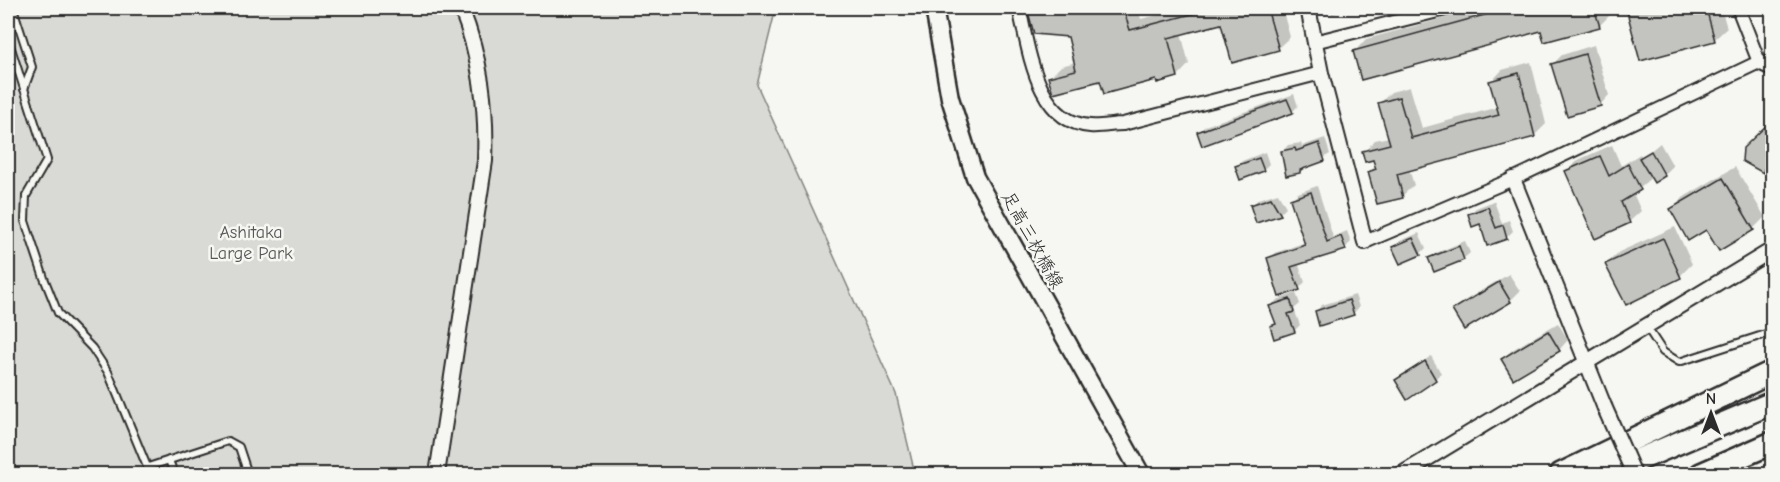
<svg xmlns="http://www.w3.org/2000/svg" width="1780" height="482" font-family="'Comic Neue','Klee One',sans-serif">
	<rect width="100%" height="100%" fill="#f6f6f2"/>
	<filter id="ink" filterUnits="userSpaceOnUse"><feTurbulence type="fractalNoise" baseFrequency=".0167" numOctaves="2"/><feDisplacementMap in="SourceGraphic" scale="12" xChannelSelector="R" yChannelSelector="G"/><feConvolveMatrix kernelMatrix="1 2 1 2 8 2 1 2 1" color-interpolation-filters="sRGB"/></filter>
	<g filter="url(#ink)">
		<!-- green -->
		<polygon fill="#d9d9d5" stroke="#828280" stroke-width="1.5" points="8,8 776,8 757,85 896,394 915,474 8,474"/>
		<!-- shadow -->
		<g fill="#0003">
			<polygon points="1029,8 1138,8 1141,19 1186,8 1282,8 1290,37 1278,48 1222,22 1181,33 1189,64 1178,76 1158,81 1157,78 1050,77 1061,66 1076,62 1069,35 1035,32"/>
			<polygon points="1330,8 1357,8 1332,14"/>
			<polygon points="1483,8 1608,8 1610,15 1599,26 1542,29 1355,51 1366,39"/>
			<polygon points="1627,8 1721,8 1727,28 1714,40 1641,59"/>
			<polygon points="1772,38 1772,55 1768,42"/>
			<polygon points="1594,45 1609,95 1600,105 1553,64 1562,55"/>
			<polygon points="1531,62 1546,124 1535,135 1409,169 1414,185 1402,196 1370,172 1376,166 1374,158 1364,152 1375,140 1389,137 1380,103 1391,92 1410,87 1422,128 1498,107 1491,82 1502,70"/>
			<polygon points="1294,94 1298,106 1292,112 1199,132 1205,126"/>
			<polygon points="1772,121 1772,161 1763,171"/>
			<polygon points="1325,138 1330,154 1300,172 1282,152 1288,145 1301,143 1302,146"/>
			<polygon points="1660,143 1673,166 1664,175 1652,177 1633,193 1641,211 1629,222 1566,172 1578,160 1612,145 1621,166 1640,154 1642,158"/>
			<polygon points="1265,152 1269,164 1263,170 1236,167 1242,161"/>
			<polygon points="1735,167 1765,217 1753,229 1707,228 1672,209 1684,197"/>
			<polygon points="1317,186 1333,237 1347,231 1351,242 1345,248 1298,263 1305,282 1299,288 1269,259 1275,253 1306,242 1292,199 1298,193"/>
			<polygon points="1278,193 1286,207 1280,213 1252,206 1258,199"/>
			<polygon points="1494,201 1502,223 1509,220 1513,231 1507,237 1488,244 1480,223 1469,214 1476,208"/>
			<polygon points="1675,227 1692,264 1680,276 1606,264 1619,252"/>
			<polygon points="1419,233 1426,248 1420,254 1394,248 1400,241"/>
			<polygon points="1465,241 1470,253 1463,259 1430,259 1436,253"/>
			<polygon points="1509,274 1520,291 1510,301 1465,328 1454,310 1464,301"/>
			<polygon points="1296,293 1300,304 1294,309 1300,325 1294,331 1271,327 1277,321 1271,306 1277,300"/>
			<polygon points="1355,295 1359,307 1353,314 1316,311 1322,305"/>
			<polygon points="1558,323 1568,340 1559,350 1503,359 1512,350"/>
			<polygon points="1431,356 1441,373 1435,379 1397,380"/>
		</g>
		<!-- building -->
		<g fill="#c3c3c0" stroke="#2b2b2b" stroke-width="1.5">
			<polygon points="1027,8 1123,8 1130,30 1215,8 1267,8 1279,50 1232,63 1221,24 1168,38 1178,77 1157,83 1156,80 1104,94 1100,81 1053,93 1048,77 1076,70 1068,37 1034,34"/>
			<polygon points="1510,8 1594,8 1600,27 1544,42 1541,31 1361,80 1353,51"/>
			<polygon points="1626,8 1706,8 1715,41 1640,61"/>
			<polygon points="1585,54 1601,106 1567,116 1551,64"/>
			<polygon points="1519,73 1535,137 1397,174 1403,198 1377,204 1368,172 1376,169 1373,160 1365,162 1362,151 1390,144 1378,103 1399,97 1411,138 1499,115 1489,81"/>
			<polygon points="1287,99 1293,113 1202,146 1197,132"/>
			<polygon points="1773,119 1773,157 1768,156 1763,173 1742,161 1743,148"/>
			<polygon points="1319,143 1325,161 1300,170 1300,173 1286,176 1281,151 1295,148 1296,151"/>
			<polygon points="1651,151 1665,176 1654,183 1639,158"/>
			<polygon points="1600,156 1609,176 1628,164 1641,190 1621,202 1630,223 1595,239 1565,171"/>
			<polygon points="1259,158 1264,171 1240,180 1235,166"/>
			<polygon points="1723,178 1754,230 1719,251 1706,230 1688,241 1670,209"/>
			<polygon points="1311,192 1327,242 1341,236 1346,250 1291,267 1300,290 1279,297 1267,258 1305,245 1290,199"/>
			<polygon points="1271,198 1281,215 1256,223 1250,205"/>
			<polygon points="1488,207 1496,228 1503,225 1507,239 1487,246 1480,224 1472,227 1468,214"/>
			<polygon points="1413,238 1421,255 1400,264 1392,247"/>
			<polygon points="1663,238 1681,278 1626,305 1605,264"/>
			<polygon points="1459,246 1464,260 1434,272 1428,258"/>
			<polygon points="1499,282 1511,302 1464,330 1452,310"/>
			<polygon points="1290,299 1294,312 1288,314 1295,332 1274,339 1270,326 1276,324 1269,306"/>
			<polygon points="1349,300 1354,315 1319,326 1315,311"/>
			<polygon points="1548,331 1560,351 1513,379 1501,359"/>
			<polygon points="1425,361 1436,380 1407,400 1395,380"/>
		</g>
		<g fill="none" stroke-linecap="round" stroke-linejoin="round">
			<defs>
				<g id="service">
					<polyline points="13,8 32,67 24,89"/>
					<polyline points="8,39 47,160 26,196 25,221 44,278 58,313 92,348 108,372 150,474"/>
					<polyline points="1646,326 1663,352 1679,362 1772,332"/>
					<polyline points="169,460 174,474"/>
					<polyline points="148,467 228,441 239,447 246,468 243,474"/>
				</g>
				<g id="minor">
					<path d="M1019 8C1029 49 1036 122 1090 126 1101 127 1112 124 1123 124L1321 73"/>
					<polyline points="1314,42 1450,8"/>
					<polyline points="1365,242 1513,179 1759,62 1738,8"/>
				</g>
				<g id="tertiary">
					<polyline points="1308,8 1321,73 1365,242"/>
					<polyline points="1759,62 1772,68"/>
					<polyline points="1513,179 1604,406"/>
					<path d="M437 474 485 161C487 107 481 58 461 8"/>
					<polyline points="1402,474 1772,250"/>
				</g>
				<polyline id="secondary" points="934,8 950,98 975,177 1141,474"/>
				<g id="motorway">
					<polyline points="1561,474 1772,372"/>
					<polyline points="1605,474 1772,403"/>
					<polyline points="1701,474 1772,443"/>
				</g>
			</defs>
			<!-- service casing -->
			<use href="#service" stroke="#2b2b2b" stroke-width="10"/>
			<!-- minor casing -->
			<use href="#minor" stroke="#2b2b2b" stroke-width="16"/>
			<!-- tertiary casing -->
			<use href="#tertiary" stroke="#2b2b2b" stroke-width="18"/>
			<!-- secondary casing -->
			<use href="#secondary" stroke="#2b2b2b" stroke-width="21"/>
			<!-- motorway casing -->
			<use href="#motorway" stroke="#2b2b2b" stroke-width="26"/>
			<!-- service -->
			<use href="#service" stroke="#f6f6f2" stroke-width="6"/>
			<!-- minor -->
			<use href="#minor" stroke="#f6f6f2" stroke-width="12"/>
			<!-- tertiary -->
			<use href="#tertiary" stroke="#f6f6f2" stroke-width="14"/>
			<!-- secondary -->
			<use href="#secondary" stroke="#f6f6f2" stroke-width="16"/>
			<!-- motorway -->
			<use href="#motorway" stroke="#f6f6f2" stroke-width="21"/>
			<defs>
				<polyline id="tertiary-bridge" points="1604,406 1634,474"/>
			</defs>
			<!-- tertiary-bridge casing -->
			<use href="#tertiary-bridge" stroke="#2b2b2b" stroke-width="18" stroke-linecap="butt"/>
			<!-- tertiary-bridge -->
			<use href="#tertiary-bridge" stroke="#f6f6f2" stroke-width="14"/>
		</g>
	</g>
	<g text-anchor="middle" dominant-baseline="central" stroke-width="5" stroke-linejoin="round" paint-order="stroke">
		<!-- park labels -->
		<g font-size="18" fill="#565656" stroke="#f6f6f2">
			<text x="251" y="232">Ashitaka<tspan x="251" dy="21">Large Park</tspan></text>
		</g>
		<!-- street labels -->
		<g font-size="18" fill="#2b2b2b" stroke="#f6f6f2">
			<text transform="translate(1032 240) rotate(61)">足高三枚橋線</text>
		</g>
	</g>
	<!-- margin -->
	<rect width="1780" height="482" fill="none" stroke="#f6f6f2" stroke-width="30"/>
	<rect x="15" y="15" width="1750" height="452" fill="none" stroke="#2b2b2b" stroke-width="2" filter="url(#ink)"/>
	<!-- north arrow -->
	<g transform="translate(1711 413)" stroke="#f6f6f2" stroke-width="4.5" paint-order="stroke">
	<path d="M0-4.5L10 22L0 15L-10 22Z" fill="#2b2b2b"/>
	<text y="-9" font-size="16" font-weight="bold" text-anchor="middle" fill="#2b2b2b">N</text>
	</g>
</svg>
